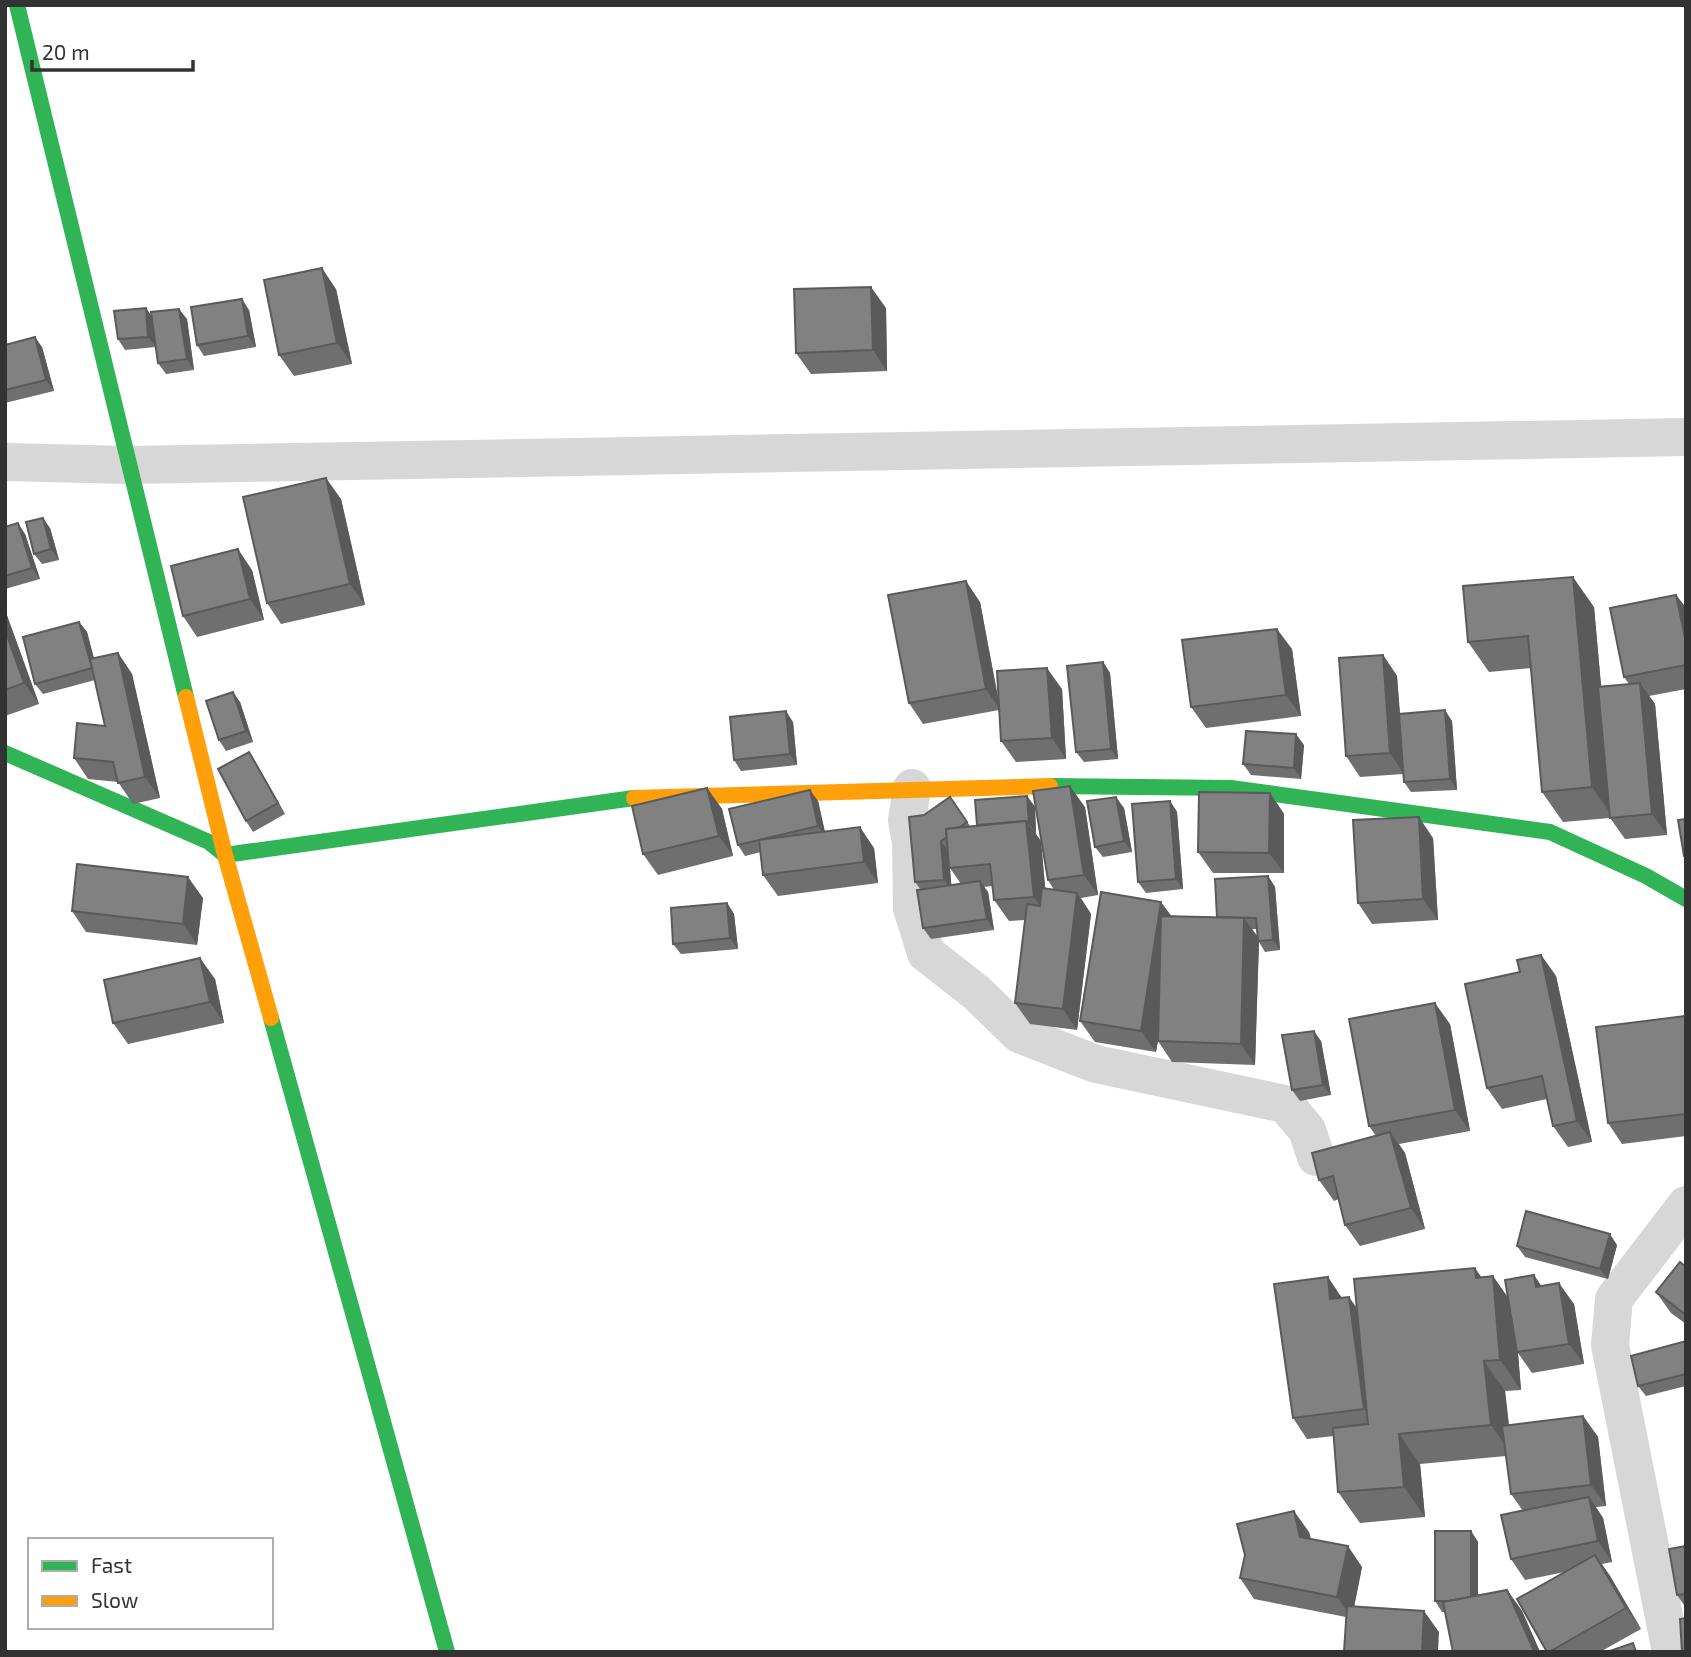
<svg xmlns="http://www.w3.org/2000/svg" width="1691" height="1657" font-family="'Exo 2',sans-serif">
	<rect width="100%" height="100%" fill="#fff"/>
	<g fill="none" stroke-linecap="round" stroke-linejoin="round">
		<!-- street -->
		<g stroke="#d7d7d7" stroke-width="38">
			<polyline points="5,462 128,465 1686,437"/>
			<polyline points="912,788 907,820 911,843 912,908 926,953 977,993 1019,1034 1096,1064 1285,1104 1307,1130 1316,1157"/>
			<polyline points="1671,1652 1610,1345 1614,1299 1686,1205"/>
		</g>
		<!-- fast -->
		<g stroke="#30b455" stroke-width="16">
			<polyline points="17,5 186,697"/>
			<polyline points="5,753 209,842 225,855 634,798"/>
			<polyline points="1050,786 1231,788 1550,832 1646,876 1686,899"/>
			<polyline points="271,1018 447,1652"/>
		</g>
		<!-- slow -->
		<g stroke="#ff9f0a" stroke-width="16">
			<polyline points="186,697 225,855 271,1018"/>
			<polyline points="634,798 1050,786"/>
		</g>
	</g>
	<!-- wall -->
	<g fill="#6f6f6f" fill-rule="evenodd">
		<polygon points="336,289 352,364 294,376 279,355"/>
		<polygon points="146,308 152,317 187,319 194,370 166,374 158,363 156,347 125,350 118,339"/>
		<polygon points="886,308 887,371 811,374 796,353"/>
		<polygon points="249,310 256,347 204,356 197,345"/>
		<polygon points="5,345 42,347 54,391 5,403"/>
		<polygon points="341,499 365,605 281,624 267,603"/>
		<polygon points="5,527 25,534 40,579 5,589"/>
		<polygon points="50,528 59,560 42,564 34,554"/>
		<polygon points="252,570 264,620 197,637 183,616"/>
		<polygon points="1676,595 1686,608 1686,689 1649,696 1655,704 1667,835 1625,839 1610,818 1563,822 1542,792 1531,668 1489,672 1468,642 1594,607 1601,687 1629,684 1624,677"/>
		<polygon points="980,602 999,702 1062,689 1066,759 1016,762 1001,741 999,710 923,724 909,703"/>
		<polygon points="5,610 39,704 5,716"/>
		<polygon points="79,622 87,632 94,658 118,653 132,674 160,798 133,804 118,782 88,779 74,758 105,726 95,680 43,694 35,684"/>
		<polygon points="1292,649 1301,716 1206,728 1191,707"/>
		<polygon points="1383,655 1397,676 1400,713 1452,721 1457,790 1411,792 1404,782 1403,774 1360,777 1346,756"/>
		<polygon points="1103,662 1110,673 1118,759 1084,762 1076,752"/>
		<polygon points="240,702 253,742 226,751 219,740"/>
		<polygon points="793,722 797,765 741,771 734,760"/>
		<polygon points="1304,745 1301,779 1251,775 1243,764"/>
		<polygon points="249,752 256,763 285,814 253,832 246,821"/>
		<polygon points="707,788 722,809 733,856 658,875 643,854"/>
		<polygon points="1270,793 1284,814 1284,873 1213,873 1198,852"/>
		<path d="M1027 796 1035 807 1036 834 1041 841 1045 889 1054 890 1048 880 1085 807 1098 895 1081 898 1091 914 1077 1030 1030 1024 1015 1003 1025 920 1009 921 994 900 992 886 984 887 988 892 994 930 931 939 923 928 921 890 915 882 924 815 950 797 970 826 977 825ZM950 868 961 884 951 885Z"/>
		<polygon points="818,801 825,832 874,848 878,883 778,896 763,875 761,852 745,856 738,845"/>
		<polygon points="1170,801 1177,812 1183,889 1146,893 1138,882"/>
		<polygon points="1124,808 1132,852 1103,857 1095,847"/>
		<polygon points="1433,838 1438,920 1372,924 1358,903"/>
		<path d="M1268 876 1275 887 1280 950 1265 952 1259 942 1255 1065 1172 1062 1158 1041 1156 1052 1095 1042 1080 1021 1171 916 1217 917ZM1252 929H1257L1258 937Z"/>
		<polygon points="203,898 197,945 86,932 72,911"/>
		<polygon points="727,903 734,914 738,949 681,954 673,944"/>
		<polygon points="1541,955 1556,976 1592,1142 1568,1147 1553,1126 1547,1099 1502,1109 1487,1088 1520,972"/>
		<polygon points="215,979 224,1023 128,1044 113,1023"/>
		<polygon points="1686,1016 1686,1136 1622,1144 1608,1123"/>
		<polygon points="1450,1024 1470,1131 1399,1144 1405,1153 1425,1229 1360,1246 1345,1225 1339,1199 1334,1201 1319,1180 1376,1136 1369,1126"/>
		<polygon points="1321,1041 1331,1095 1300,1101 1292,1090"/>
		<polygon points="1617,1245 1608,1279 1525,1257 1517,1246"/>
		<polygon points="1686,1267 1686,1324 1671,1313 1656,1292"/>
		<polygon points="1534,1275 1541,1286 1574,1304 1584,1364 1532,1373 1518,1353 1521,1390 1505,1391 1509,1425 1583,1416 1598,1437 1606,1506 1596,1507 1603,1518 1612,1562 1602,1564 1610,1576 1641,1629 1600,1652 1547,1652 1565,1572 1525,1580 1511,1559 1523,1511 1511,1494 1506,1456 1420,1464 1425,1517 1360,1523 1338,1492 1334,1436 1307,1439 1293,1418 1342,1298 1357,1308 1482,1277 1508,1298"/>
		<polygon points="1686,1341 1686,1386 1646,1396 1638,1386"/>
		<polygon points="1471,1531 1478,1542 1478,1595 1507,1590 1522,1611 1540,1652 1453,1652 1445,1612 1442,1612 1435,1601"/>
		<polygon points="1309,1532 1311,1539 1362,1567 1354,1606 1439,1632 1346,1617 1254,1599 1240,1578"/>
		<polygon points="1686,1546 1686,1608 1677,1595"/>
	</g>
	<!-- shaded-wall -->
	<g fill="#5a5a5a">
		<polygon points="322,268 336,289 352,364 337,343"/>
		<polygon points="871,287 886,308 887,371 873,350"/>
		<polygon points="242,299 249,310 256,347 248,336"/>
		<polygon points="146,308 153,319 156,347 148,337"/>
		<polygon points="179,309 187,319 194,370 187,359"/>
		<polygon points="35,337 42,347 54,391 46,380"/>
		<polygon points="326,478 341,499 365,605 350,584"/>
		<polygon points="43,518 50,528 59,560 51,549"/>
		<polygon points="18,523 25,534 40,579 32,568"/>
		<polygon points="238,549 252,570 264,620 250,599"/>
		<polygon points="1573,577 1594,607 1613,817 1592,787"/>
		<polygon points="966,581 980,602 1000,710 986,689"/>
		<polygon points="1676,595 1686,608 1686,642"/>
		<polygon points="5,610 39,704 24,683 5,630"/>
		<polygon points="79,622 87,632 99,679 92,668"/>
		<polygon points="1277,629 1292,649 1301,716 1286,695"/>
		<polygon points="118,653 132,674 160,798 145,777"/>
		<polygon points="1383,655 1397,676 1404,774 1390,753"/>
		<polygon points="1103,662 1110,673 1118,759 1111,749"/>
		<polygon points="1047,668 1062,689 1066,759 1052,738"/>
		<polygon points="1640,683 1655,704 1667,835 1652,814"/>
		<polygon points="233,692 240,702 253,742 246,731"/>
		<polygon points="1445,710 1452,721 1457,790 1450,779"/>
		<polygon points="786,711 793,722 797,765 790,754"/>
		<polygon points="1296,734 1304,745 1301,779 1294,768"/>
		<polygon points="249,752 256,763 285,814 278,803"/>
		<polygon points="1070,786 1085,807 1098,895 1084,875"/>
		<polygon points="707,788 722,809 733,856 719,836"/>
		<polygon points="810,790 818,801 826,837 818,826"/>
		<polygon points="1270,793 1284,814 1284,873 1269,853"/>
		<polygon points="1027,796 1035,807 1036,834 1029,823"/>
		<polygon points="1116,797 1124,808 1132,852 1124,841"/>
		<polygon points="1170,801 1177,812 1183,889 1176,879"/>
		<polygon points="1419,817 1433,838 1438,920 1423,899"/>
		<polygon points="1026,821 1041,841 1048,918 1034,897"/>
		<polygon points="860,827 874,848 878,883 864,862"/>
		<polygon points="941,841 948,851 952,890 944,880"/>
		<polygon points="1268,876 1275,887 1280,950 1273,940"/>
		<polygon points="188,877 203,898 197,945 183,924"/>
		<polygon points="980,881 988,892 994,930 987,919"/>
		<polygon points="1077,893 1091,914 1077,1030 1063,1009"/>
		<polygon points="1161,902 1176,922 1156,1052 1141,1031"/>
		<polygon points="727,903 734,914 738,949 730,938"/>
		<polygon points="1244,918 1259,939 1255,1065 1241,1044"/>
		<polygon points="1541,955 1556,976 1592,1142 1577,1121"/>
		<polygon points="200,958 215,979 224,1023 210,1002"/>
		<polygon points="1435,1003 1450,1024 1470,1131 1455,1110"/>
		<polygon points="1314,1031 1321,1041 1331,1095 1323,1085"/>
		<polygon points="1390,1132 1405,1153 1425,1229 1411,1208"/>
		<polygon points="1610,1234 1617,1245 1608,1279 1600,1269"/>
		<polygon points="1475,1268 1494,1295 1493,1276 1514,1306 1521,1390 1500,1360 1476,1278"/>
		<polygon points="1534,1275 1548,1296 1536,1287"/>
		<polygon points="1328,1277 1342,1298 1330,1299"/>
		<polygon points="1559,1283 1574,1304 1584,1364 1569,1344"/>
		<polygon points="1349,1297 1364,1318 1379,1430 1364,1409"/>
		<polygon points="1484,1361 1505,1391 1512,1455 1491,1425"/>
		<polygon points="1583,1416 1598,1437 1606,1506 1591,1485"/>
		<polygon points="1399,1434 1420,1464 1425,1517 1404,1487"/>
		<polygon points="1589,1497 1603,1518 1612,1562 1598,1541"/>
		<polygon points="1294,1511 1309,1532 1315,1558 1300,1537"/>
		<polygon points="1471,1531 1478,1542 1478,1613 1471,1602"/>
		<polygon points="1348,1546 1362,1567 1352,1618 1337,1597"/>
		<polygon points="1595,1555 1610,1576 1641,1629 1626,1608"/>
		<polygon points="1507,1590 1522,1611 1540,1652 1534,1651"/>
		<polygon points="1424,1611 1439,1632 1438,1652 1422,1652"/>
	</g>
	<!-- building -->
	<g fill="#818181" stroke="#5a5a5a" stroke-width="2">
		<polygon points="322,268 337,343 279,355 264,280"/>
		<polygon points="871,287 873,350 796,353 794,289"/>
		<polygon points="242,299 248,336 197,345 191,307"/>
		<polygon points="146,308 148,337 118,339 114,311"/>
		<polygon points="179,309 187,359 158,363 151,312"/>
		<polygon points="35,337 46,380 5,390 5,345"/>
		<polygon points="326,478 350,584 267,603 243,497"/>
		<polygon points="43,518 51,549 34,554 26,522"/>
		<polygon points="18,523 32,568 5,576 5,527"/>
		<polygon points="238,549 250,599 183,616 171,566"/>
		<polygon points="1573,577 1592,787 1542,792 1528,636 1468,642 1463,586"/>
		<polygon points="966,581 986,689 909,703 888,595"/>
		<polygon points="1676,595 1686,642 1686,665 1624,677 1610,608"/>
		<polygon points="79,622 92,668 35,684 23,637"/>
		<polygon points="1277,629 1286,695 1191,707 1182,640"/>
		<polygon points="5,630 24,683 5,690"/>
		<polygon points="118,653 145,777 118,783 113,762 74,758 77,723 105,726 90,659"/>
		<polygon points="1383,655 1390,753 1346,756 1339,658"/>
		<polygon points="1103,662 1111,749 1076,752 1067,666"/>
		<polygon points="1047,668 1052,738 1001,741 997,671"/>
		<polygon points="1640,683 1652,814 1610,818 1598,687"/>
		<polygon points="233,692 246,731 219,740 206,701"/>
		<polygon points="1445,710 1450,779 1404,782 1399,714"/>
		<polygon points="786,711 790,754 734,760 730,717"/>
		<polygon points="1246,731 1296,734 1294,768 1243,764"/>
		<polygon points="249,752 278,803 246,821 218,769"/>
		<polygon points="1070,786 1084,875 1048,880 1033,791"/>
		<polygon points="707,788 719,836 643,854 632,806"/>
		<polygon points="810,790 818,826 738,845 729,809"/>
		<polygon points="1199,792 1270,793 1269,853 1198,852"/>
		<polygon points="1027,796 1029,823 1026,821 977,825 975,800"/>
		<polygon points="950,797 967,822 960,827 946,829 947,837 941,841 944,880 915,882 909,817 924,815"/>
		<polygon points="1116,797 1124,841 1095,847 1087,801"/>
		<polygon points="1170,801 1176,879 1138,882 1132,804"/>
		<polygon points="1419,817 1423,899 1358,903 1353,820"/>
		<polygon points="1686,819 1686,856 1684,856 1678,820"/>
		<polygon points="1026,821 1034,897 994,900 990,864 949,868 946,829"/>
		<polygon points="860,827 864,862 763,875 759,840"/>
		<polygon points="77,864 188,877 183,924 72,911"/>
		<polygon points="1268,876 1273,940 1258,941 1256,918 1217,917 1215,879"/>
		<polygon points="980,881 987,919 923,928 917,890"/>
		<polygon points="1042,888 1077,893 1063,1009 1015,1003 1027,904 1040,906"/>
		<polygon points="1101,892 1161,902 1141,1031 1080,1021"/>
		<polygon points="727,903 730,938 673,944 671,908"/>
		<polygon points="1161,916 1244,918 1241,1044 1158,1041"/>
		<polygon points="1541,955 1577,1121 1553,1126 1542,1076 1487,1088 1465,984 1520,972 1517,960"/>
		<polygon points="200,958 210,1002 113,1023 104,980"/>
		<polygon points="1435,1003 1455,1110 1369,1126 1349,1019"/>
		<polygon points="1686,1016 1686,1114 1608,1123 1596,1027"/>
		<polygon points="1314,1031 1323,1085 1292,1090 1282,1035"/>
		<polygon points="1390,1132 1411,1208 1345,1225 1333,1176 1319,1180 1312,1153"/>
		<polygon points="1526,1211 1610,1234 1600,1269 1517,1246"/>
		<polygon points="1680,1262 1686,1267 1686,1315 1656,1292"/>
		<polygon points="1475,1268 1476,1278 1493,1276 1500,1360 1484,1361 1491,1425 1399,1434 1404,1487 1338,1492 1333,1428 1368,1424 1354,1279"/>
		<polygon points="1534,1275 1536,1287 1559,1283 1569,1344 1517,1352 1505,1280"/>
		<polygon points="1328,1277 1330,1299 1349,1297 1364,1409 1293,1418 1274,1284"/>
		<polygon points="1686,1341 1686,1374 1638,1386 1631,1356"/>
		<polygon points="1583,1416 1591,1485 1511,1494 1502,1426"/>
		<polygon points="1589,1497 1598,1541 1511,1559 1501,1515"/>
		<polygon points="1294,1511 1300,1537 1348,1546 1337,1597 1240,1578 1245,1555 1237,1524"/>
		<polygon points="1435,1531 1471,1531 1471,1597 1448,1601 1435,1601"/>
		<polygon points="1686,1546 1686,1594 1677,1595 1669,1549"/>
		<polygon points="1595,1555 1626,1608 1549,1652 1547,1652 1517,1599"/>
		<polygon points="1507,1590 1534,1651 1453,1652 1443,1602"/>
		<polygon points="1347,1606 1424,1611 1422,1652 1344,1652"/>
		<polygon points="1686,1618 1686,1652 1682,1652 1680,1619"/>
		<polygon points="1633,1643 1636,1652 1607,1652"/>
	</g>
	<!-- border -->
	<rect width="1691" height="1657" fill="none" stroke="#333333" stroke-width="14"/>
	<!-- legend -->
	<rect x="28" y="1538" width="245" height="91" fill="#ffffff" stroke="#adadad" stroke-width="2"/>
	<rect x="42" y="1561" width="35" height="10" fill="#30b455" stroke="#adadad" stroke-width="2"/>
	<text x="91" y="1573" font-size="21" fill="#333333">Fast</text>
	<rect x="42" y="1596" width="35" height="10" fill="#ff9f0a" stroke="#adadad" stroke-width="2"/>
	<text x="91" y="1608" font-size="21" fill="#333333">Slow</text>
	<!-- scale -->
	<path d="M32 60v10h161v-10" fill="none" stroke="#333333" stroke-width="3.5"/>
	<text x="42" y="60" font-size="21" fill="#333333" stroke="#ffffff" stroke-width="5" paint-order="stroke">20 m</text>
</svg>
